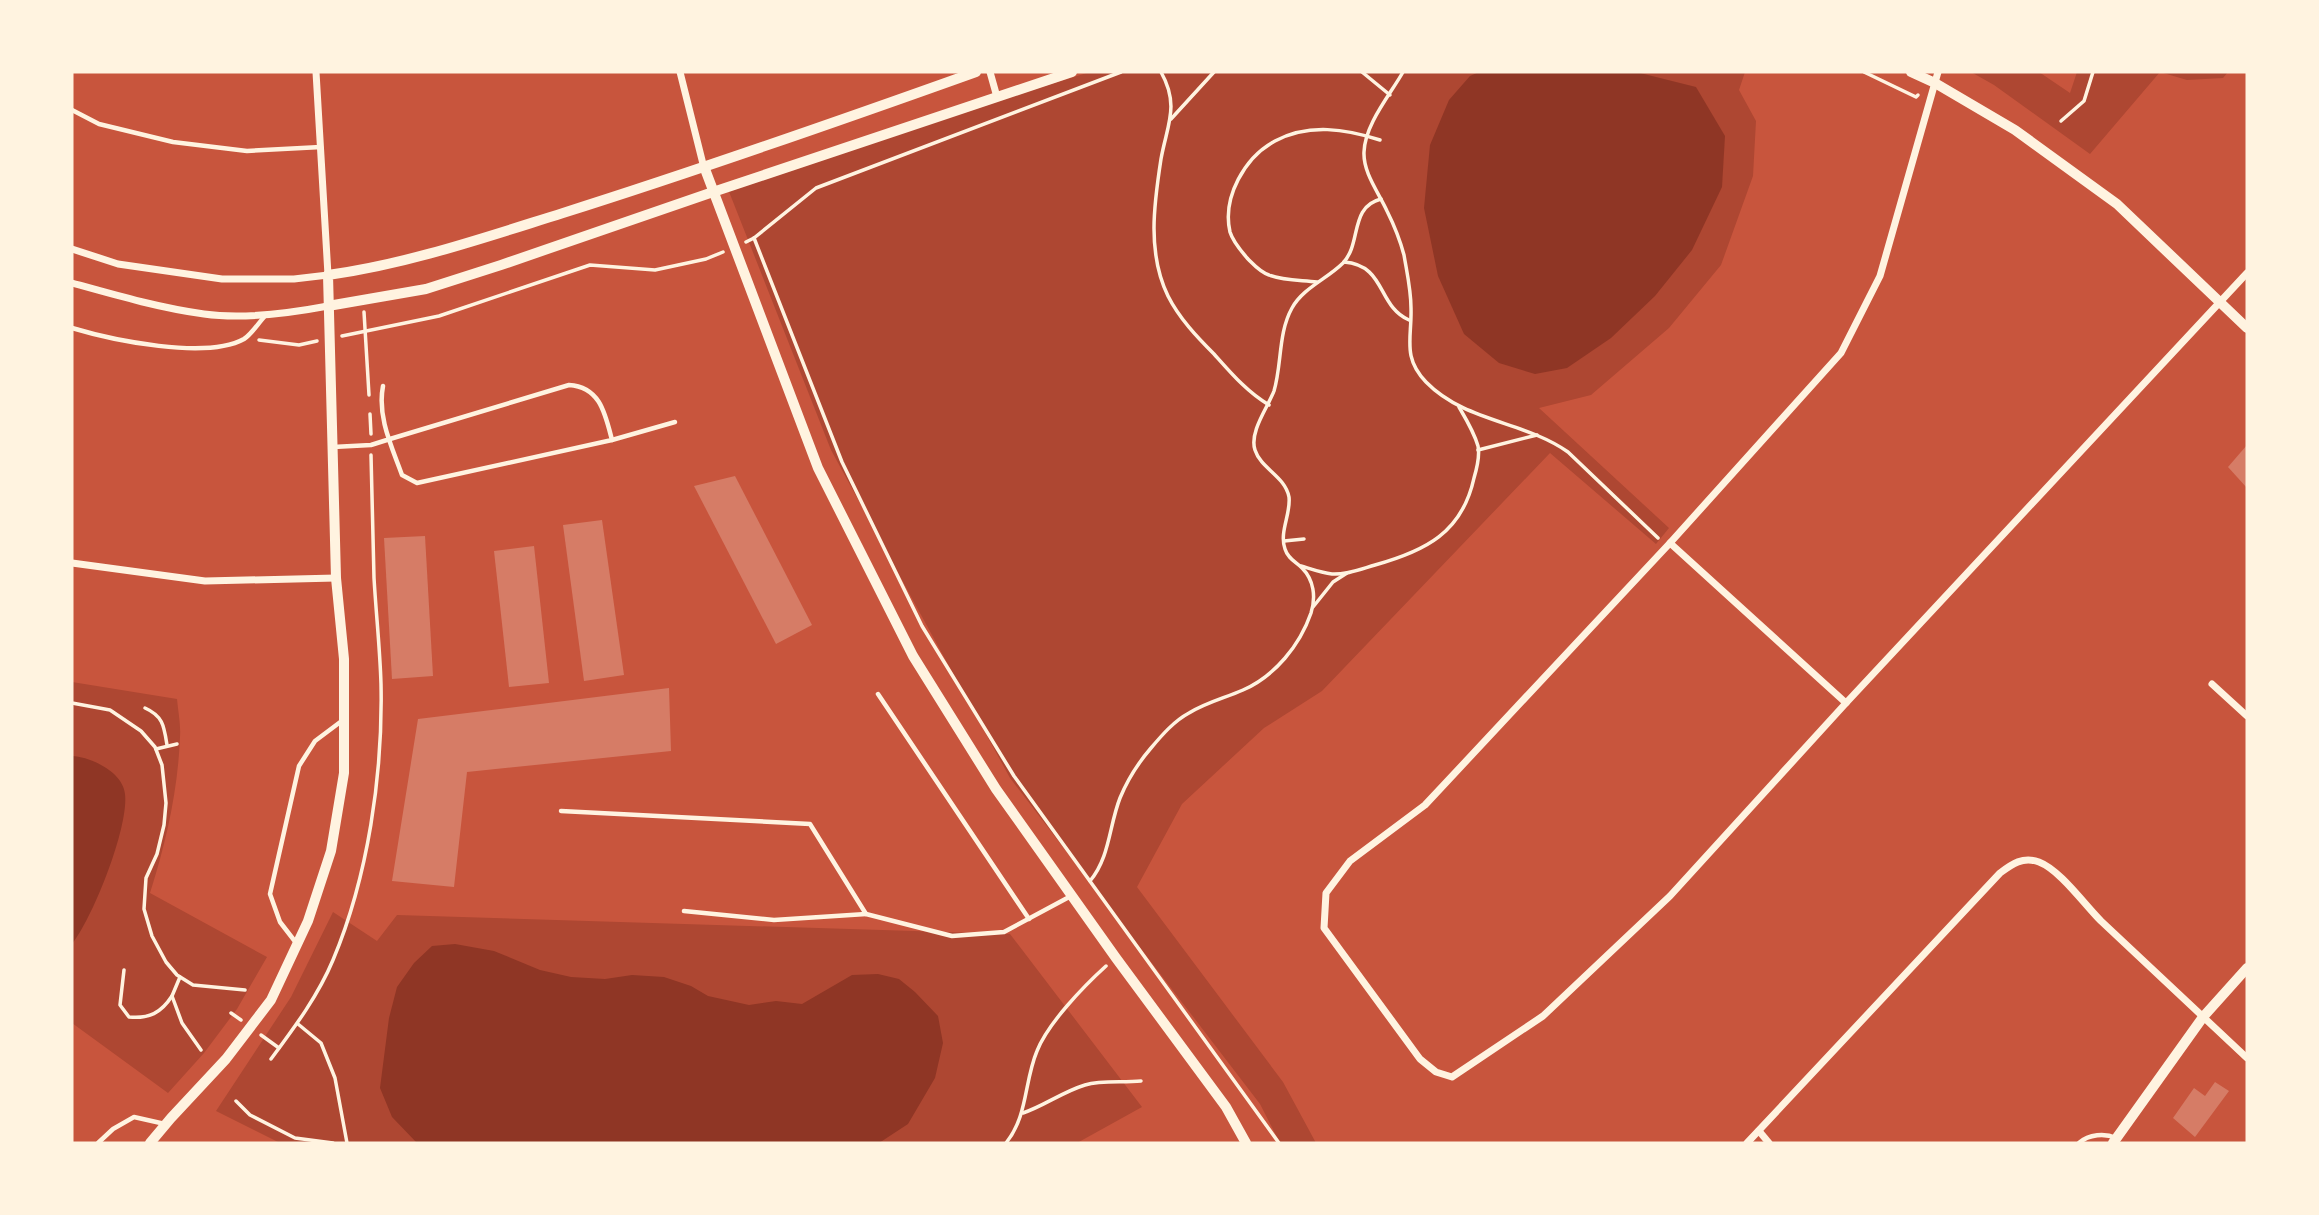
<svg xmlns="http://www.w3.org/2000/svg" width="2319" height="1215" font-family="'Varela Round',sans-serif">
	<rect width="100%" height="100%" fill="#c8553d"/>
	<!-- green -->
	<g fill="#ae4732">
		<polygon points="1090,72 1745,72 1739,90 1756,121 1753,176 1721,265 1669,328 1591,395 1539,408 1669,528 1656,544 1550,453 1322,691 1264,728 1182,804 1137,887 1283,1082 1316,1143 1280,1143 1260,1104 1010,778 831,450 726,184"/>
		<polygon points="1971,72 2039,72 2070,93 2077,72 2228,72 2223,78 2187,80 2160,72 2090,154 1994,85"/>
		<path d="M72 682 177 699C178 711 181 725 180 737 178 790 166 843 150 893L267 957 237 1009 204 1053 168 1093 72 1023Z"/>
		<polygon points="333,912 377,941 397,915 1010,934 1142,1107 1077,1143 280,1143 216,1111 291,997"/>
	</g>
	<!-- water -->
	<g fill="#8f3625">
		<polygon points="1479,72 1636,72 1696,87 1725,136 1722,187 1692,250 1655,296 1611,338 1567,368 1535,374 1499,363 1464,334 1438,276 1424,208 1430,145 1449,100 1470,76"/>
		<path d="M72 756C91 757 123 772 125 794 129 827 93 918 72 944Z"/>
		<polygon points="455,944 494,951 540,970 571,977 605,979 632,975 664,977 691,986 708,996 749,1005 776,1001 802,1004 852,975 878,974 899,979 915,992 938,1016 943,1043 935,1078 908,1124 879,1143 417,1143 392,1117 380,1088 389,1018 397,987 414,963 432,946"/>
	</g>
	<!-- building -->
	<g fill="#d67c66">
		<polygon points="2247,445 2247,488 2228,467"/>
		<polygon points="735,476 812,625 776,644 694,486"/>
		<polygon points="602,520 624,675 584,681 563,525"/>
		<polygon points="425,536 433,676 392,679 384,538"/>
		<polygon points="534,546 549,683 509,687 494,551"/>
		<polygon points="669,688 671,751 467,772 454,887 392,881 418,719"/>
		<polygon points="2215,1082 2229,1091 2195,1137 2173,1118 2194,1088 2205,1096"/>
	</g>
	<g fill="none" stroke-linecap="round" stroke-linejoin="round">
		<!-- path -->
		<g stroke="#fff3e0" stroke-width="3.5">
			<path d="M1161 72C1180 106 1167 125 1161 159 1154 204 1147 253 1168 296 1179 318 1197 337 1214 354 1231 373 1247 392 1269 405"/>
			<polyline points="1362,72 1390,95"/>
			<path d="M1403 72C1390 95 1365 124 1364 152 1363 173 1379 193 1387 211 1394 225 1400 240 1404 255 1407 273 1411 290 1411 308 1412 338 1402 357 1426 382 1465 422 1524 421 1568 452L1658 538"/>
			<polyline points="1864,72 1916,97 1918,95"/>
			<polyline points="1171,119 1214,72"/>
			<polyline points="2061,121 2084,101 2093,72"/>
			<polyline points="754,238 842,462 922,626 1014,776 1279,1143"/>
			<polyline points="746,242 754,238 816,188 1121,72"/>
			<path d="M1344 262C1386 265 1377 306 1409 320"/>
			<path d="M1317 282C1301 280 1284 281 1269 275 1260 272 1254 265 1248 259 1241 251 1233 242 1230 232 1222 197 1245 157 1275 141 1309 123 1346 129 1380 140"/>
			<polyline points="364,312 369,395"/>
			<polyline points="342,336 439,316 590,265 655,270 706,259 723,252"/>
			<polyline points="259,340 299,345 317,341"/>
			<polyline points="370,414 371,434"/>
			<polyline points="1478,450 1537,435"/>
			<polyline points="1284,541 1304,539"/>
			<path d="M1301 566C1311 569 1322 573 1332 574 1346 575 1361 569 1375 565 1425 551 1462 533 1474 478 1477 468 1480 456 1478 446 1474 432 1466 419 1459 407"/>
			<polyline points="1313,607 1333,582 1347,573"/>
			<polyline points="72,703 110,710 141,731 155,747 162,765 166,803 164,825 157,854 146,878 144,909 152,936 166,962 177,975 193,985 245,990"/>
			<path d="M145 708C163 716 164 726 167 745"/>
			<polyline points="156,749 177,744"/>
			<path d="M1090 881C1110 857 1109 826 1120 798 1127 781 1139 762 1151 748 1162 735 1174 721 1189 713 1207 702 1225 698 1243 690 1275 676 1300 645 1311 613 1316 597 1314 580 1302 568 1296 562 1288 559 1285 549 1279 532 1291 514 1289 497 1285 476 1261 469 1255 450 1249 432 1268 407 1274 391 1282 364 1278 333 1292 308 1303 288 1327 279 1343 263 1362 243 1349 207 1381 199"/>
			<path d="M124 970 120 1005 129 1017C149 1019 161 1013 172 996"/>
			<polyline points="180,977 172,996 182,1023 201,1050"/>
			<polyline points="231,1013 241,1020"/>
			<polyline points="298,1024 321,1043 335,1078 347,1143"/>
			<polyline points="261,1035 279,1048"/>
			<path d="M271 1059C294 1028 318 996 333 960 368 877 383 774 381 684 380 649 376 613 374 578 373 537 372 496 371 455"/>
			<polyline points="236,1101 250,1115 295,1138 333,1143"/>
			<path d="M1023 1113C1044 1106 1062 1092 1085 1085 1102 1080 1123 1083 1141 1081"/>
			<path d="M1006 1143C1028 1116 1024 1082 1037 1051 1048 1023 1084 986 1106 966"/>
		</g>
		<!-- service -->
		<g stroke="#fff3e0" stroke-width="4.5">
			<polyline points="72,110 99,124 173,142 247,151 321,147"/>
			<path d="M72 328C112 340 206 360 244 339 252 334 259 322 266 315"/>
			<polyline points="612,440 675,422"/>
			<path d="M333 447 371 445 390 439 569 385C600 387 605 413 612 440L417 483 402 475C392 447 377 417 383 386"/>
			<polyline points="878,694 1029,919"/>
			<polyline points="561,811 810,824 866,914 952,936 1004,932 1071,896"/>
			<polyline points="684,911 774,920 866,914"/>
			<polyline points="297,944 280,922 270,894 299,766 315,741 343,720"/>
			<polyline points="98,1143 113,1129 134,1117 165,1124"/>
			<path d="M2079 1143C2089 1134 2105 1133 2116 1138"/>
		</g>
		<!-- minor -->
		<g stroke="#fff3e0" stroke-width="7">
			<polyline points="680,72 704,168"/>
			<polyline points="990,72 997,97"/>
			<polyline points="1938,72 1880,276 1841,353 1670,543 1425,805 1350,861 1326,893 1324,928 1420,1059 1436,1072 1452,1077 1543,1016 1670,896 1846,703 2247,273"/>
			<polyline points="72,249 118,264 222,279 294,279 328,275 316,72"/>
			<path d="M72 283C115 295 160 308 204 314 241 319 291 313 328 306"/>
			<polyline points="1670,543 1846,703"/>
			<polyline points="72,563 205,581 336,578"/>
			<polyline points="2212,684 2247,716"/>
			<polyline points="1759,1131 1769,1143"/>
			<path d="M1747 1143 2000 873C2012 864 2023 856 2039 862 2060 870 2084 904 2101 921 2150 967 2199 1013 2247 1058"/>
		</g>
		<!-- tertiary -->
		<g stroke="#fff3e0" stroke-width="10">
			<polyline points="1911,72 1935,83 2015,130 2117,204 2247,328"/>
			<polyline points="705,169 818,468 913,656 996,789 1116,958 1226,1107 1246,1143"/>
			<polyline points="328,306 426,289 501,265 713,192 1072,72"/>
			<path d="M150 1143 171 1118 226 1059 271 1000 308 921 331 851 344 773V659L336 578 328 275C408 264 486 237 563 213 702 169 839 121 976 72"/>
			<polyline points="2113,1143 2203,1017 2247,968"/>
		</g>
	</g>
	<!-- border -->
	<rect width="2319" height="1215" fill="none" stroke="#fff3e0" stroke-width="147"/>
</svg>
